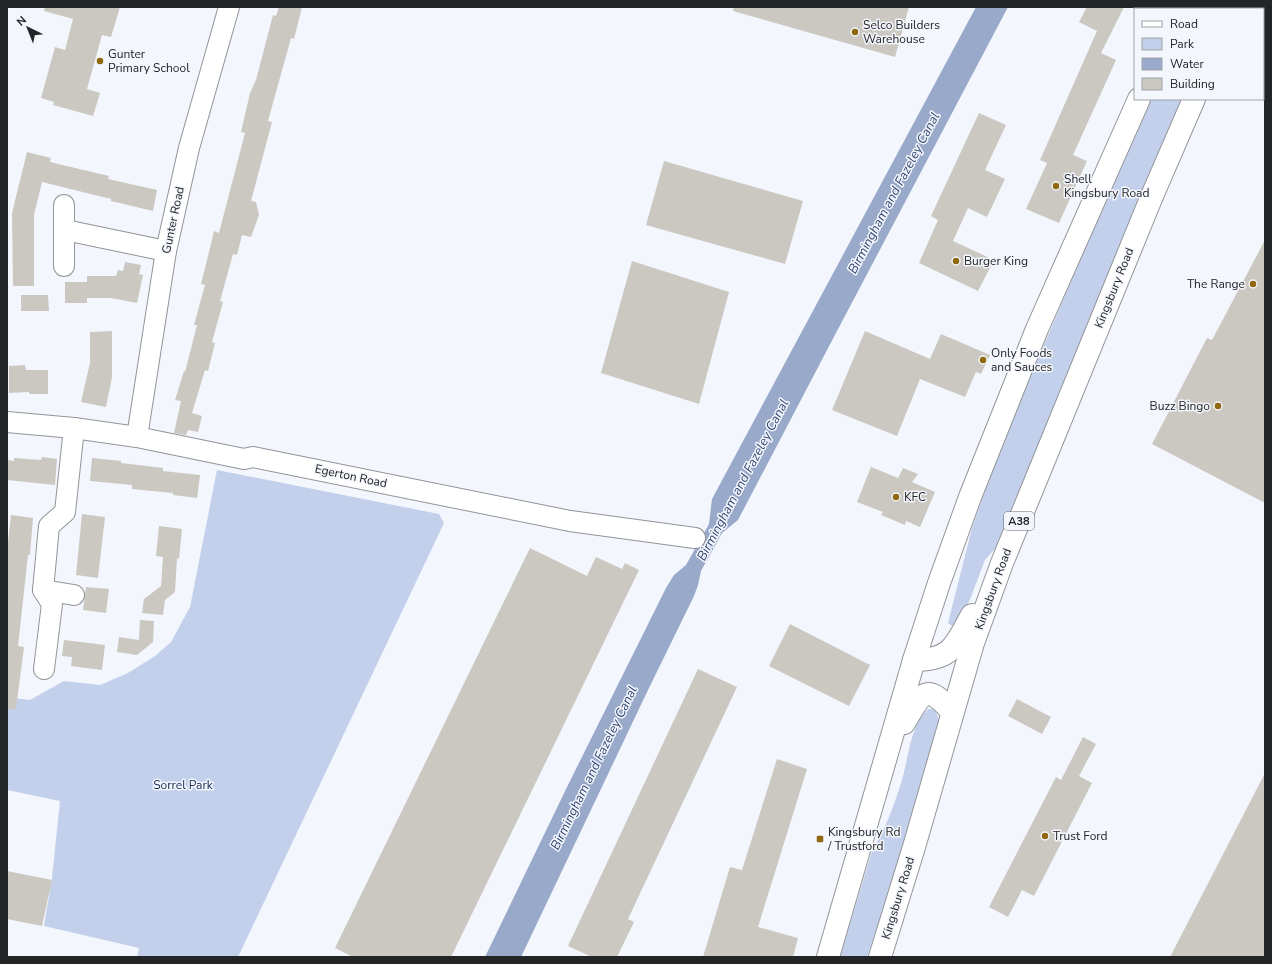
<svg xmlns="http://www.w3.org/2000/svg" width="1272" height="964" font-family="'Nunito Sans',sans-serif">
	<rect width="100%" height="100%" fill="#f3f6fc"/>
	<!-- green -->
	<g fill="#c3d0eb">
		<polygon points="1193,7 1229,7 1228,9 1193,9"/>
		<polygon points="1151,99 1185,99 1002,541 985,560 971,597 962,617 952,626 948,623 972,528 999,451 1116,175"/>
		<polygon points="217,470 439,514 444,523 238,957 137,957 139,948 44,926 52,878 60,801 7,790 7,697 30,700 64,681 100,685 128,673 155,656 171,642 190,607"/>
		<path d="M928 709H935L940 722 908 835 867 957H840L872 851C884 831 893 809 900 786 909 761 908 729 928 709Z"/>
	</g>
	<!-- water -->
	<polygon fill="#99a9c9" points="976,7 1008,7 837,331 738,520 722,533 701,571 698,585 694,596 648,690 521,957 485,957 568,785 666,588 674,575 686,565 709,524 712,499"/>
	<!-- building -->
	<g fill="#cbc8c2">
		<polygon points="45,7 120,7 111,37 102,35 87,89 100,93 93,116 53,105 54,102 41,98 55,47 65,50 73,19 44,11"/>
		<polygon points="279,7 302,7 294,39 291,38 268,121 272,122 251,201 256,202 259,215 251,237 242,235 237,255 233,254 220,301 223,302 212,342 215,343 208,371 205,370 192,413 202,416 198,432 188,430 186,435 174,433 181,401 175,400 184,371 185,372 197,325 194,325 205,285 201,284 210,248 214,231 219,233 245,133 241,132 250,93 256,80 273,15 276,16"/>
		<polygon points="734,7 909,7 895,57 733,11"/>
		<polygon points="1087,7 1124,7 1101,53 1116,60 1073,155 1087,161 1059,223 1026,209 1047,163 1040,160 1097,31 1079,22"/>
		<polygon points="979,113 1006,125 985,170 1005,179 987,217 968,208 953,241 994,260 978,291 919,263 938,220 931,216"/>
		<polygon points="27,152 51,158 50,162 109,176 108,179 157,190 153,211 111,201 111,199 42,182 34,215 34,286 13,286 12,213"/>
		<polygon points="664,161 803,201 785,264 646,225"/>
		<polygon points="1265,240 1265,503 1152,444 1207,338 1212,340"/>
		<polygon points="632,261 729,292 699,404 601,373"/>
		<polygon points="125,262 141,265 139,274 143,275 137,303 111,298 87,298 87,303 65,303 65,282 87,282 87,276 116,276 118,270 123,271"/>
		<polygon points="21,295 48,295 49,311 21,311"/>
		<polygon points="112,331 112,377 106,407 81,402 90,363 90,332"/>
		<polygon points="865,331 930,359 941,334 990,355 981,374 976,372 965,397 920,379 897,436 832,410"/>
		<polygon points="25,365 26,370 48,370 48,394 29,394 29,392 9,393 9,366"/>
		<polygon points="42,457 57,459 55,485 7,480 7,460 14,461 14,458 41,460"/>
		<polygon points="92,458 121,461 121,463 163,468 163,471 200,475 197,498 173,495 173,493 132,489 132,485 90,481"/>
		<polygon points="871,467 898,478 903,468 918,474 912,482 935,492 920,527 906,521 905,525 881,515 883,512 857,502"/>
		<polygon points="82,514 105,517 98,578 76,575"/>
		<polygon points="11,515 33,518 30,555 28,555 18,646 24,647 16,709 7,709 7,552"/>
		<polygon points="159,526 182,529 179,559 177,558 175,592 165,600 163,615 142,613 144,599 161,586 163,557 156,556"/>
		<polygon points="530,548 587,576 596,557 622,569 625,563 639,570 451,957 353,957 335,948"/>
		<polygon points="86,587 109,589 106,613 83,610"/>
		<polygon points="140,620 154,621 153,642 137,655 117,652 119,637 139,640"/>
		<polygon points="790,624 870,665 849,706 769,666"/>
		<polygon points="64,640 105,645 102,670 71,666 72,657 62,656"/>
		<polygon points="698,669 737,687 628,919 634,922 617,957 592,957 568,946"/>
		<polygon points="1017,699 1051,717 1042,734 1008,716"/>
		<polygon points="1083,737 1096,744 1079,776 1092,783 1034,896 1022,890 1008,917 989,907 1056,777 1061,780"/>
		<polygon points="777,759 807,769 758,927 798,938 793,957 703,957 730,867 742,870"/>
		<polygon points="1265,773 1265,957 1170,957"/>
		<polygon points="7,871 52,880 42,926 7,919"/>
	</g>
	<g fill="none" stroke-linecap="round" stroke-linejoin="round">
		<defs>
			<g id="minor">
				<polyline points="64,205 64,266"/>
				<polyline points="65,230 166,251"/>
				<polyline points="7,422 74,428 137,437 244,459 253,457 570,521 695,538"/>
				<polyline points="74,428 65,512 49,526 43,590 74,595"/>
				<polyline points="137,437 166,251 189,148 229,7"/>
				<polyline points="43,590 52,604 44,669"/>
			</g>
			<g id="trunk">
				<polyline points="1179,9 1180,7"/>
				<polyline points="1238,9 1239,7"/>
				<path d="M914 660C953 660 955 645 972 615"/>
				<path d="M904 723C921 695 925 680 952 712"/>
				<polyline points="828,957 914,660 939,583 970,497 1037,329 1139,99"/>
				<polyline points="880,957 914,847 973,643 1002,563 1152,196 1194,99"/>
			</g>
		</defs>
		<!-- minor casing -->
		<use href="#minor" stroke="#929499" stroke-width="22"/>
		<!-- trunk casing -->
		<use href="#trunk" stroke="#929499" stroke-width="24"/>
		<!-- minor -->
		<use href="#minor" stroke="#fff" stroke-width="20"/>
		<!-- trunk -->
		<use href="#trunk" stroke="#fff" stroke-width="22"/>
	</g>
	<!-- markers -->
	<g fill="#90680f" stroke="#f3f6fc" stroke-width="1.5">
		<circle cx="855" cy="32" r="4"/>
		<circle cx="100" cy="61" r="4"/>
		<circle cx="1056" cy="186" r="4"/>
		<circle cx="956" cy="261" r="4"/>
		<circle cx="1253" cy="284" r="4"/>
		<circle cx="983" cy="360" r="4"/>
		<circle cx="1218" cy="406" r="4"/>
		<circle cx="896" cy="497" r="4"/>
		<circle cx="1045" cy="836" r="4"/>
		<rect x="816" y="835" width="8" height="8" rx="2"/>
	</g>
	<g text-anchor="middle" dominant-baseline="central" stroke-width="3" stroke-linejoin="round" paint-order="stroke">
		<!-- shield labels -->
		<rect fill="#f3f6fc" stroke="#626467" stroke-width="1" x="1004" y="512" width="30" height="18" rx="3"/>
		<g font-size="11" font-weight="bold" fill="#242527">
			<text x="1019" y="521">A38</text>
		</g>
		<!-- poi labels -->
		<g font-size="12" fill="#242527" stroke="#f3f6fc" text-anchor="start">
			<text x="863" y="25">Selco Builders<tspan x="863" dy="14">Warehouse</tspan></text>
			<text x="108" y="54">Gunter<tspan x="108" dy="14">Primary School</tspan></text>
			<text x="1064" y="179">Shell<tspan x="1064" dy="14">Kingsbury Road</tspan></text>
			<text x="964" y="261">Burger King</text>
			<text x="1245" y="284" text-anchor="end">The Range</text>
			<text x="991" y="353">Only Foods<tspan x="991" dy="14">and Sauces</tspan></text>
			<text x="1210" y="406" text-anchor="end">Buzz Bingo</text>
			<text x="904" y="497">KFC</text>
			<text x="828" y="832">Kingsbury Rd<tspan x="828" dy="14">/ Trustford</tspan></text>
			<text x="1053" y="836">Trust Ford</text>
		</g>
		<!-- street labels -->
		<g font-size="12" fill="#242527" stroke="#f3f6fc">
			<text transform="translate(173 220) rotate(-78)">Gunter Road</text>
			<text transform="translate(1114 288) rotate(-68)">Kingsbury Road</text>
			<text transform="translate(351 476) rotate(12)">Egerton Road</text>
			<text transform="translate(993 589) rotate(-70)">Kingsbury Road</text>
			<text transform="translate(898 898) rotate(-73)">Kingsbury Road</text>
		</g>
		<!-- park labels -->
		<g font-size="12" fill="#162751" stroke="#f3f6fc">
			<text x="183" y="785">Sorrel Park</text>
		</g>
		<!-- water labels -->
		<g font-size="13" font-style="italic" fill="#314572" stroke="#f3f6fc">
			<text transform="translate(894 193) rotate(-62)">Birmingham and Fazeley Canal</text>
			<text transform="translate(743 480) rotate(-62)">Birmingham and Fazeley Canal</text>
			<text transform="translate(594 768) rotate(-64)">Birmingham and Fazeley Canal</text>
		</g>
	</g>
	<!-- border -->
	<rect width="1272" height="964" fill="none" stroke="#242527" stroke-width="16"/>
	<!-- legend -->
	<rect x="1134" y="8" width="130" height="92" fill="#f3f6fc" stroke="#a0a2a7"/>
	<rect x="1142" y="21" width="20" height="6" fill="#ffffff" stroke="#a0a2a7"/>
	<text x="1170" y="28" font-size="12" fill="#242527">Road</text>
	<rect x="1142" y="38" width="20" height="12" fill="#c3d0eb" stroke="#a0a2a7"/>
	<text x="1170" y="48" font-size="12" fill="#242527">Park</text>
	<rect x="1142" y="58" width="20" height="12" fill="#99a9c9" stroke="#a0a2a7"/>
	<text x="1170" y="68" font-size="12" fill="#242527">Water</text>
	<rect x="1142" y="78" width="20" height="12" fill="#cbc8c2" stroke="#a0a2a7"/>
	<text x="1170" y="88" font-size="12" fill="#242527">Building</text>
	<!-- north arrow -->
	<g transform="translate(28 28) rotate(317)" stroke="#f3f6fc" stroke-width="3" paint-order="stroke">
	<path d="M0-3L7 15L0 10L-7 15Z" fill="#242527"/>
	<text y="-6" font-size="11" font-weight="bold" text-anchor="middle" fill="#242527">N</text>
	</g>
</svg>
